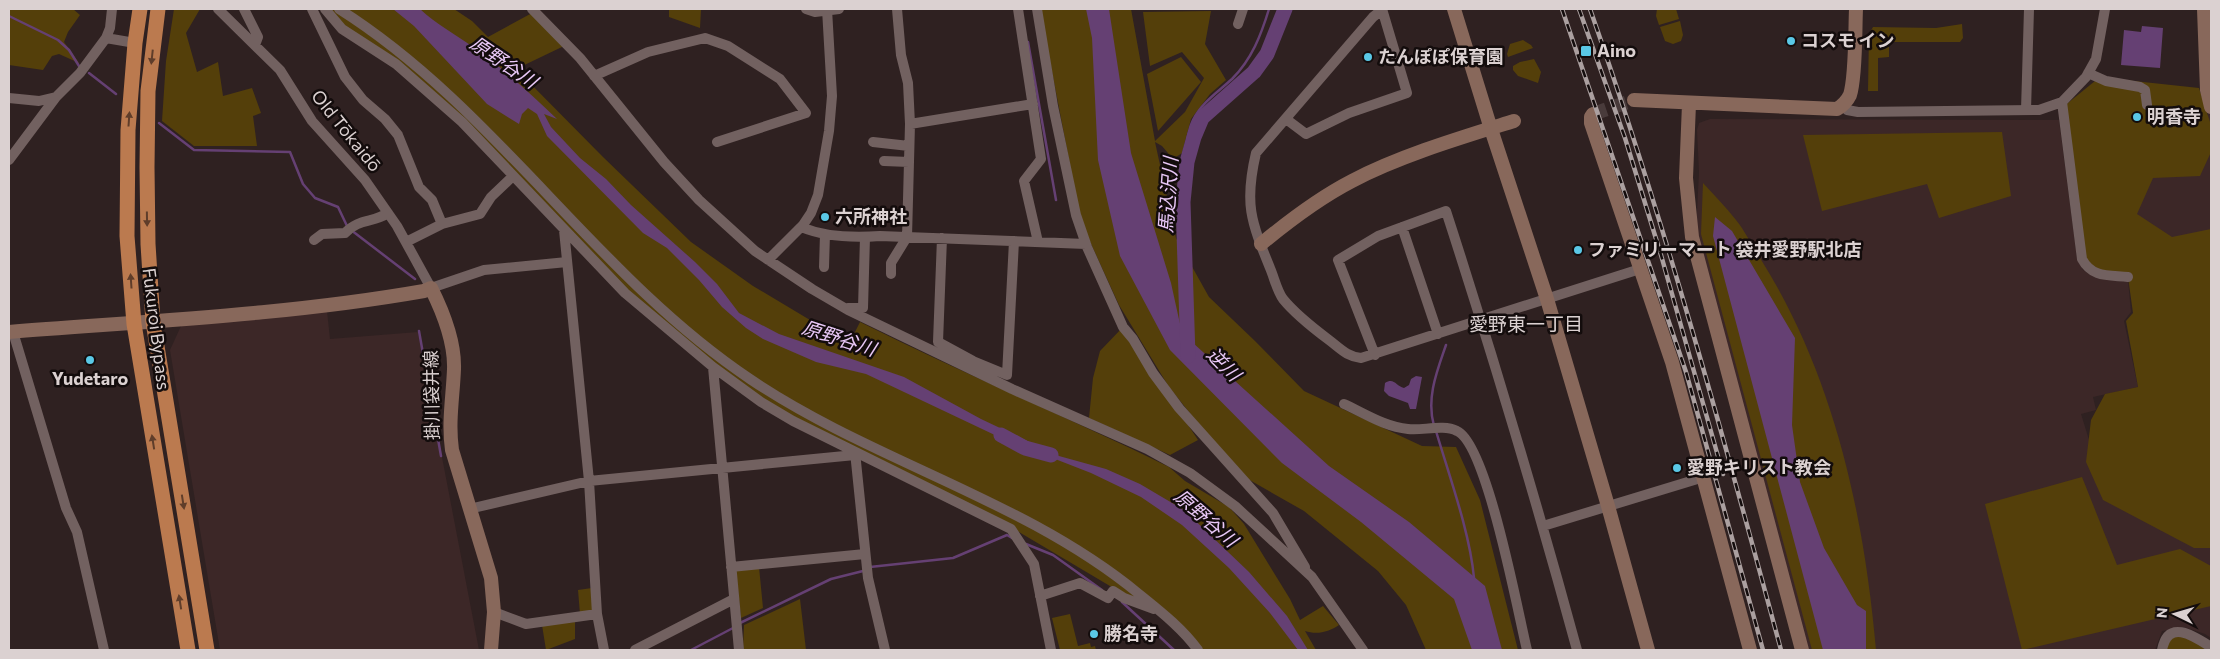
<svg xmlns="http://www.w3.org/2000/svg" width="2220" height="659" viewBox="0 0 2220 659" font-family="Commissioner,'Noto Sans JP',sans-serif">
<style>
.built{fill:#3c2727}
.green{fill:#543f0a}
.water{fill:#654073}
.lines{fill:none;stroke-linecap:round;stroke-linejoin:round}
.stream{stroke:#654073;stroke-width:2.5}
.river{stroke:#654073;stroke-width:15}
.secondary-tunnel{stroke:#493b3b;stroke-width:14;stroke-dasharray:14 7;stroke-linecap:butt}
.street{stroke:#726160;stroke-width:10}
.secondary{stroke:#88685b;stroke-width:14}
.highway{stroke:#bb7a4f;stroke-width:15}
.rail-casing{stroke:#aba0a0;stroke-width:4.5}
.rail{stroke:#130c0c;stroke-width:2.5;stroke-dasharray:8;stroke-linecap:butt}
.oneway{fill:#5f3d2a}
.poi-dot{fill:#5ac8e6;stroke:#130c0c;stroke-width:2}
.labels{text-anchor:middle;stroke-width:5;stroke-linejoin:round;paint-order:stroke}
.poi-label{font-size:18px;font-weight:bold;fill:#dbd1d1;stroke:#130c0c;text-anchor:start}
.street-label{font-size:18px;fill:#dbd1d1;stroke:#130c0c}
.water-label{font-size:19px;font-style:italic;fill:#e9c8f7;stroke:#130c0c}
.neighbourhood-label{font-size:19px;fill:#dbd1d1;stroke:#130c0c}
</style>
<rect width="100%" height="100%" fill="#2f2121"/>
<path class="built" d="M2211,104V259L2125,214L2149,158L2192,168Z
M1710,119L2059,120L2077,258L2083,270L2092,276L2128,280L2131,312L2124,321L2138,387L2093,397L2096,410L2081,414L2093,453L2211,547V638L2205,634L2184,627L2162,631L2155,650H1808L1696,232L1699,172L1697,130L1699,123Z
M327,311L330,339L418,332L479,650H220L170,350L181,326Z"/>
<path class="green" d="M9,9H73L80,15L68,32L64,42L79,63L59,54L52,56L43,70L9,65Z
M174,9H200L186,33L197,72L218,62L223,96L252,88L261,113L253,116L257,146H194L162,121L166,61Z
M325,9H454L472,21L488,37L532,13L564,46L516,69L603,157L691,242L753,286L810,320L852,338L860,322C962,373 1067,417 1169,467L1185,481L1229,507L1244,524L1290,599L1300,620L1323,606L1339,625C1329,632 1317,635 1305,631L1316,650H1197L1174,624L1004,523L774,410L667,330L452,110L342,29Z
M669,9H701L700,28L669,17Z
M1040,9H1131L1155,141L1185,112L1204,78L1182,52L1150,66L1143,12L1211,11L1205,44L1226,80L1210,94L1191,119L1182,153L1173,159L1162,146L1155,142L1176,238L1209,297L1255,341L1304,391L1422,446L1456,447L1480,500L1518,650H1426L1406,605L1378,571L1304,511L1239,474L1169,387L1119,305L1081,222Z
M1657,9H1676L1679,19L1659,25L1656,16Z
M1680,21L1683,35L1681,41L1673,44L1665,41L1660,27Z
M1962,24L1963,38L1960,42H1889V57L1878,58V91H1868L1869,34L1873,27L1936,28Z
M1523,40L1531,45L1533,48L1508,57L1507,54L1510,44Z
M1181,57L1201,82L1158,131L1147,74Z
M1534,59L1541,72L1538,83L1518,76L1513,70V66L1520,62Z
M2106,78L2199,88L2211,125V152L2200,176L2153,178L2137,214L2172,237L2211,229V548H2194L2103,500L2086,462L2091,420L2105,394L2138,387L2126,321L2133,313L2128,277L2092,269L2085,256L2063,107L2095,81Z
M2002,132L2011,196L1939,218L1927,184L1822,211L1803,135Z
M1703,183C1714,195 1726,207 1736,220C1745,231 1752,246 1760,258C1834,375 1864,514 1876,650H1812L1701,234Z
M1123,327L1198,440L1170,455L1089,418L1093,378L1100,351Z
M2082,477L2117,565L2180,549L2211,566V606L2022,650L1985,504Z
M759,567L763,608L741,618L736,571Z
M592,588L595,612L580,614L578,590Z
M800,599L806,650H743L744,625Z
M1070,614L1078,646L1090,643L1091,647L1095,646L1096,650H1060L1052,618Z
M575,622V639L546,650L542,625Z
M2182,631L2211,650H2161L2164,642Z"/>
<path class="water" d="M393,9H420C436,24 455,34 473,47C503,68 531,94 557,119L544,114L551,127L580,158L606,179L631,205L695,262L717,284L739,313L779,334L904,377L981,419L1059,456L1106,469L1140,484L1184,510L1249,572L1287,616L1308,650H1298L1270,613L1229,568L1182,525L1141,497L1091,473L999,437L866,374L816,362L763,339L746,328L722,307L699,280L667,248L643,233L547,136L537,114L528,108L522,114L519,124L487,104L414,26Z
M1086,9H1109L1131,153L1171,283L1182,333L1329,466L1409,522L1485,586L1502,650H1472L1454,599L1361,522L1282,463L1170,350L1120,256L1098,160L1092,38Z
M2142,26L2163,28L2160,68L2121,65L2124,30L2141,32Z
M1715,217L1732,231L1795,338L1792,425L1800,482L1824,548L1857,605L1866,611V650H1823L1713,236Z
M1416,376L1422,377L1416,409H1410L1408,403L1389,396L1384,391L1385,383C1394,377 1396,386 1404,388L1409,385L1411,379Z"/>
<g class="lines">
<path class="stream" d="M9,16L58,40L69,50L79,66
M1028,42L1056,200
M89,73L116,94
M159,123L194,150L290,152L303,184L315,198L338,207L347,226
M1185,184C1186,164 1184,139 1193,120C1202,102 1218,92 1232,79C1252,59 1261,35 1269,9
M351,230L415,279
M419,331L441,456
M1434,426C1426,398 1437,371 1446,345
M1436,431C1449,475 1470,533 1474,578
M1026,544L1053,555L1102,590
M870,567L953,558L1007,535L1012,538
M1122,602L1174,650
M740,623L831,579L863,571
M691,650L733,628"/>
<path class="river" d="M1188,356L1183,202L1187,162L1194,137L1202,118L1254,72L1267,54L1285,9
M1001,435L1025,448L1051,455"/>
<path class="secondary-tunnel" d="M1593,114L1634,100"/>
<path class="street" d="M218,9L280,70L312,121L365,180L397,226L431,288L484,270L567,262
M244,9L258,37L255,45
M312,9L345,77L363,100L385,119L398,135L419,187L432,200L442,224
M325,9L342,29L396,64L462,122L625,293L713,367L761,402L793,421L1011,529L1034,564L1051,650
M339,9C496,108 595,275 750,379C873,462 1024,499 1139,594C1160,611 1182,628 1198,650
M532,9L580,58L664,162L699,200L755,251L812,289L848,310L1012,389L1147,449L1190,473L1235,506L1312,577L1363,650
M806,9L815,12L839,9
M1018,9L1041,159L1024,181L1038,242
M1037,9L1053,106L1076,215L1087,247L1123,327L1133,339L1153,373L1179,408L1273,513L1305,567
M1383,9L1373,17L1256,153C1244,204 1251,221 1270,268C1274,277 1277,291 1283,299C1296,315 1313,328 1329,340C1341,349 1346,356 1361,358L1640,269
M1238,24L1243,9
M106,38L135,43
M2088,73L2106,81L2140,87L2145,90L2147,105
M594,76L648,52L705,38L728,46L780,79L806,113L717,142
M9,98L39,101L56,97
M2062,102L2082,259C2092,278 2109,275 2128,277
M1843,105L1847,110L1858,112L2039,110L2062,102L2086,77L2096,59L2105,9
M2026,110L2029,9
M1286,119L1306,134L1349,113L1407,93L1382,9
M910,124L1033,104
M873,142L909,146
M9,160L56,97L80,73L106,38L110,28L112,9
M884,161L909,162
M801,227C825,237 854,238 880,236L1086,244
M1402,227L1438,334
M564,230L589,481L597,614L604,650
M942,238L938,342L973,361L1007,375L1014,241
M314,240L322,234L345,233C359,218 373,223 388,213
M406,242L442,224L480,214L491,197L513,176
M768,260L803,225L811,213L818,195L829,131L832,96L827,9
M824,267L825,234
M891,274V263L907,237L910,124L908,83L901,55L897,9
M848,308H863L865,237
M13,332L66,508L77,532L104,650
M1375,355L1338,260L1378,236L1446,211C1493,356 1537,503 1577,650
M713,367L739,650
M1344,404C1364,413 1385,427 1408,429C1422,431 1443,424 1457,431C1487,444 1518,613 1527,650
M855,452L868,578L885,650
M469,509L589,481L855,455
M1543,526L1704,477
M731,567L865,554
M1040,596L1080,583L1108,598L1113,591L1124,598L1154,609
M494,612L526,624L597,614
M635,650L734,599
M2162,650C2168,618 2194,636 2211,647"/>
<path class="secondary" d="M1454,9L1491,129L1547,299L1608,506L1648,650
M2204,9L2207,90L2211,107
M1634,100L1837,109C1842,106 1847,101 1850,95C1856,76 1855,30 1856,9
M1689,104L1686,178L1692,237L1802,650
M1593,114L1591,117V123L1672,362L1750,650
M1261,244C1290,220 1319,198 1352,181C1399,156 1463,137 1514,121
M9,332C148,321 287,315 424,291L431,288C443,312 455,341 454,369C453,396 448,422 452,450L491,578L494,612L491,650"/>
<path class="highway" d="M140,9L135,43L128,130L127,236L134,324L188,650
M158,9L148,91L147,167L148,244L153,322L207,650"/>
<defs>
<path id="rail" d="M1562,9L1686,372L1763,650
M1579,9L1625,138L1661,255L1723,474
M1590,9C1664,220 1723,435 1781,650"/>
</defs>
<use href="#rail" class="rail-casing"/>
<use href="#rail" class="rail"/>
</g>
<defs><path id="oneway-solid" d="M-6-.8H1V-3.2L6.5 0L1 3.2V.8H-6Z" transform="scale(1.25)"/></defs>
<g class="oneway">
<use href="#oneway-solid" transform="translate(152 57) rotate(96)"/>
<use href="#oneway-solid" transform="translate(129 119) rotate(-86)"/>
<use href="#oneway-solid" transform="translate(147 219) rotate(89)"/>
<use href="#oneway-solid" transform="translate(131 281) rotate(-94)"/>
<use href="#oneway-solid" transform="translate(153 442) rotate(-99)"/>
<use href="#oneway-solid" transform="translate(183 502) rotate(81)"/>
<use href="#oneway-solid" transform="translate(180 602) rotate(-99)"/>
</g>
<g class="poi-dot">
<circle cx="1791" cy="41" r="5"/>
<rect x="1580" y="45" width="12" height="12" rx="2.5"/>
<circle cx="1368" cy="57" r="5"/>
<circle cx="2137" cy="117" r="5"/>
<circle cx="825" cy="217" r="5"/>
<circle cx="1578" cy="250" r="5"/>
<circle cx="90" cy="360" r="5"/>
<circle cx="1677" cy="468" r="5"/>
<circle cx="1094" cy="634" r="5"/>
</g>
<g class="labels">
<g class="poi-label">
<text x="1801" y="47">コスモ イン</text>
<text x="1597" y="57">Aino</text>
<text x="1378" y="63">たんぽぽ保育園</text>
<text x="2147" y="123">明香寺</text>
<text x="835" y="223">六所神社</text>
<text x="1588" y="256">ファミリーマート 袋井愛野駅北店</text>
<text x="90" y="385" text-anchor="middle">Yudetaro</text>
<text x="1687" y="474">愛野キリスト教会</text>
<text x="1104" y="640">勝名寺</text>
</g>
<g class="street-label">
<text transform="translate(346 131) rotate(51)" y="6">Old Tōkaidō</text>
<text transform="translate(156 329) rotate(83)" y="6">Fukuroi Bypass</text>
<text transform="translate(432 395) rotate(-91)" y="6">掛川袋井線</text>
</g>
<g class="water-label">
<text transform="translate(504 62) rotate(34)" y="7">原野谷川</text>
<text transform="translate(1168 195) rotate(-86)" y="7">馬込沢川</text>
<text transform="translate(839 338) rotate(18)" y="7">原野谷川</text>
<text transform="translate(1224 364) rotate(45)" y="7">逆川</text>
<text transform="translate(1206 518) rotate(41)" y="7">原野谷川</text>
</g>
<g class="neighbourhood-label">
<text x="1526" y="331">愛野東一丁目</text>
</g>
</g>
<rect width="2220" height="659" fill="none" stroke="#dbd1d1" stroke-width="20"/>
<g transform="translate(2175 614) rotate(275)" stroke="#130c0c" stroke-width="4" paint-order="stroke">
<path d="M0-4L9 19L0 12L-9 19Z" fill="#dbd1d1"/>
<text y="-8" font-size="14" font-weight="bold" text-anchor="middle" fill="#dbd1d1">N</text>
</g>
</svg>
